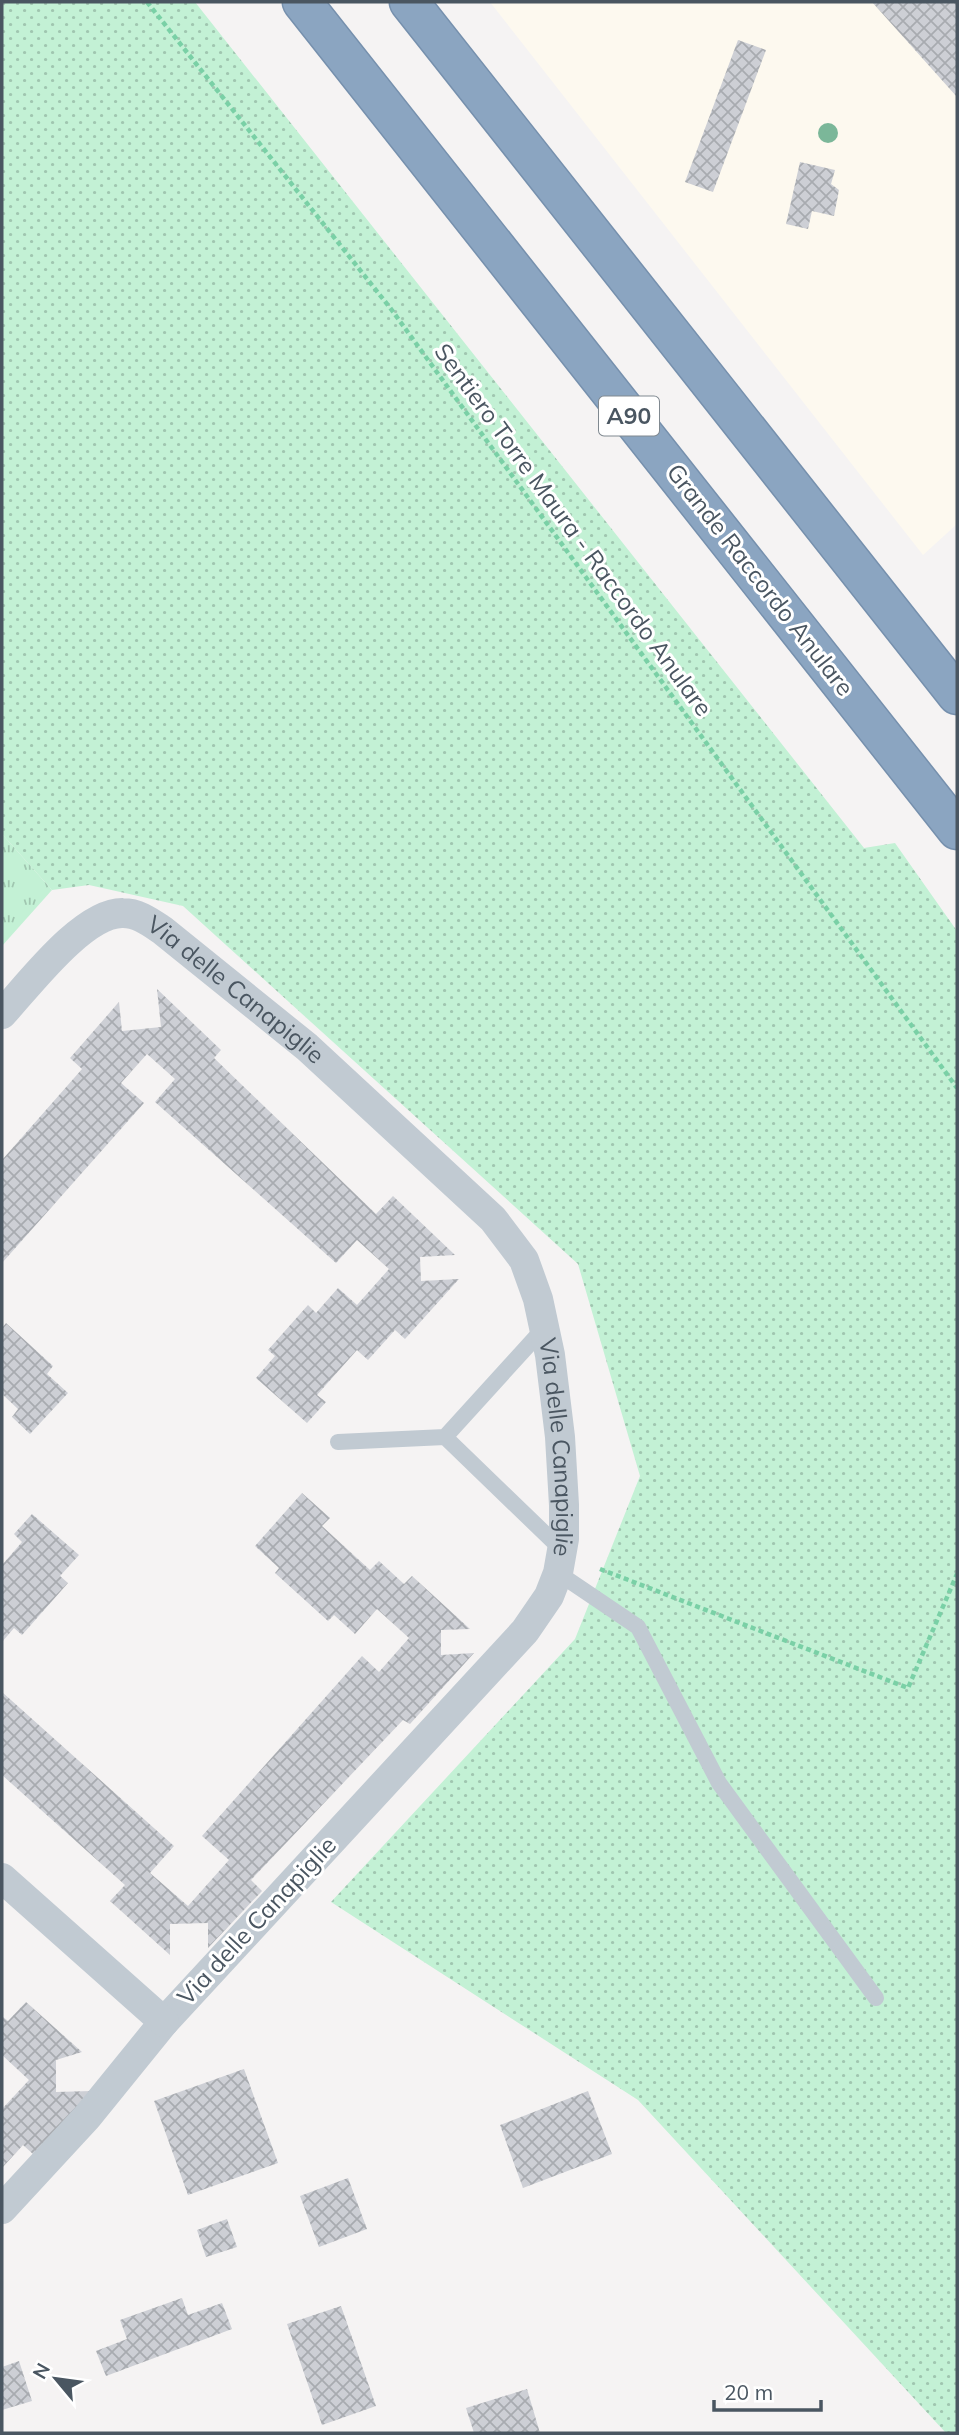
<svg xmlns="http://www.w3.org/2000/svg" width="959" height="2435" viewBox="0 0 959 2435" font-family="Mulish,sans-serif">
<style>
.commercial{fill:#fdf9ef}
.grass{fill:url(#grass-dots)}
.park{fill:url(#park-tufts)}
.building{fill:url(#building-cross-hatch)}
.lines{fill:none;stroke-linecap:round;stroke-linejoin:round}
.motorway-casing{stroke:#7690ad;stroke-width:41}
.path{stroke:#7ad0a6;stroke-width:4.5;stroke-dasharray:5 3.5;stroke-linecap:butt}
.service{stroke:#c1cad2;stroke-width:16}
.minor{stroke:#c1cad2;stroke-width:30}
.motorway{stroke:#8ba5c1;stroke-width:38}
.tree{fill:#7bb799}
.labels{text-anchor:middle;stroke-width:6;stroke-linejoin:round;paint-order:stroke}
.shield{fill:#fff;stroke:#808990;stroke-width:2}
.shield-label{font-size:23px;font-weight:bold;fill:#4a5661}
.street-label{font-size:24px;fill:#4a5661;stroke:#fff}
</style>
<defs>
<pattern id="grass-dots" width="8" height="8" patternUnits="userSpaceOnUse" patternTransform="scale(1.75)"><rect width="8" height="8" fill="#c3f1d5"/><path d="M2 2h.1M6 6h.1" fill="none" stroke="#a0c6b0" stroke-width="1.8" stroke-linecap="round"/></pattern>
<pattern id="park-tufts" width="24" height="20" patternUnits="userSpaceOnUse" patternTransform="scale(1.75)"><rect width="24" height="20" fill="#c3f1d5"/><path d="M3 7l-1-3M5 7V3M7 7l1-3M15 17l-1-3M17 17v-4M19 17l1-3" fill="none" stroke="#a0c6b0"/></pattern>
<pattern id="building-cross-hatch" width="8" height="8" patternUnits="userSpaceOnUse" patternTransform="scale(1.75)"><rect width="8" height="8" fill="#cdcfd5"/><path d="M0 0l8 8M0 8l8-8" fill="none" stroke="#a8abb0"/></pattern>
</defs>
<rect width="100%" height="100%" fill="#f5f3f3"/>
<path class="commercial" d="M490,2H957V524L923,555Z"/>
<path class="grass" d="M2,2H195L864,848L895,843L957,931V2433H946L638,2100L331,1902L575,1639L640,1476L578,1264L183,906L89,885L52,890L2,834Z"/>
<path class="park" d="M2,834L52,890L2,946Z"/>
<path class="building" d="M872,2H957V97Z
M738,40L766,50L713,192L685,182Z
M800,162L835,170L831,184L839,190L834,216L812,211L808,229L786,224Z
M157,989L221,1050L214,1058L376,1214L393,1196L455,1255L420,1257L421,1281L459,1279L405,1339L395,1330L368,1360L357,1350L317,1395L326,1402L307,1423L256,1378L275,1356L268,1350L308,1305L316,1313L338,1288L357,1305L389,1269L357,1240L336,1263L155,1102L175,1079L147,1054L121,1083L144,1103L2,1263V1160L82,1069L70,1058L119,1002L122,1031L161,1027Z
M6,1323L53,1366L47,1374L68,1393L30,1434L12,1417L18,1409L2,1394V1328Z
M302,1493L330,1518L322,1526L370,1570L379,1561L404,1584L412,1576L470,1629L441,1630V1655L474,1653L410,1724L403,1720L251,1880L262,1891L208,1948V1923L170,1924V1955L110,1901L125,1885L2,1775V1692L174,1846L150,1873L188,1906L229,1860L202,1836L362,1656L379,1672L409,1638L377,1609L355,1634L334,1615L328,1621L275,1573L279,1568L255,1546Z
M32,1514L79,1555L60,1576L68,1583L22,1635L14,1628L2,1642V1565L22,1542L14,1534Z
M26,2002L82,2052L56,2060V2092L92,2091L34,2155L23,2145L2,2168V2109L29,2080L2,2055V2016L8,2021Z
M244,2069L278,2163L188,2195L154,2101Z
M588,2091L612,2154L523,2188L500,2125Z
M348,2178L367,2229L319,2247L300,2196Z
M227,2219L237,2247L206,2257L197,2230Z
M182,2298L188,2315L222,2303L232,2329L106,2376L96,2351L127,2339L120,2320Z
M341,2306L376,2406L322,2425L287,2324Z
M19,2361L32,2401L2,2410V2367Z
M527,2389L540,2433H474L466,2408Z"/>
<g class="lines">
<defs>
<path id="motorway" d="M302,2L957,830
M409,2L957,695"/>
</defs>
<use href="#motorway" class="motorway-casing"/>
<path class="path" d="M147,2L391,309L957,1088
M600,1569L908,1688L957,1574"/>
<path class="service" d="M545,1327L445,1437L562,1550
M338,1442L445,1437
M558,1573L638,1627L719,1783L876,1998"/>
<g class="minor">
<path id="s1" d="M2,1014C28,986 83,912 123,913C138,913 150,922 162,930L307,1047L493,1219L524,1260L538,1299L550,1355L560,1437L564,1505V1539L558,1573L549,1596L525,1631L164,2022L87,2117L2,2209"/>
<path d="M2,1878L164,2022"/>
</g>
<use href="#motorway" class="motorway"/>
</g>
<circle class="tree" cx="828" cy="133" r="10"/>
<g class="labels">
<rect class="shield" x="599" y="396.5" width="60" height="39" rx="5"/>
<g class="shield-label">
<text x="629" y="424">A90</text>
</g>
<g class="street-label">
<text transform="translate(573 530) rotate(54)" y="8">Sentiero Torre Maura - Raccordo Anulare</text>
<text transform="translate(760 580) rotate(52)" y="8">Grande Raccordo Anulare</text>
<text dy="8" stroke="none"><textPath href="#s1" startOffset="299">Via delle Canapiglie</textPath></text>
<text dy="8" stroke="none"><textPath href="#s1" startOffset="887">Via delle Canapiglie</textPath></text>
<text transform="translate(257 1921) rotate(-47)" y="8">Via delle Canapiglie</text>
</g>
</g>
<rect width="959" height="2435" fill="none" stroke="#4a5661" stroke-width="7"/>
<g transform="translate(56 2379) rotate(299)" stroke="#ffffff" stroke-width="5" paint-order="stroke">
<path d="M0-5L12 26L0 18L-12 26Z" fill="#4a5661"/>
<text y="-10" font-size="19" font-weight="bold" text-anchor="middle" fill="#4a5661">N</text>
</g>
<path d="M714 2400v10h107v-10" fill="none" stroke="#4a5661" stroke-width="3.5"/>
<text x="724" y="2400" font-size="21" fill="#4a5661" stroke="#ffffff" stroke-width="5" paint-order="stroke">20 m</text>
</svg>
